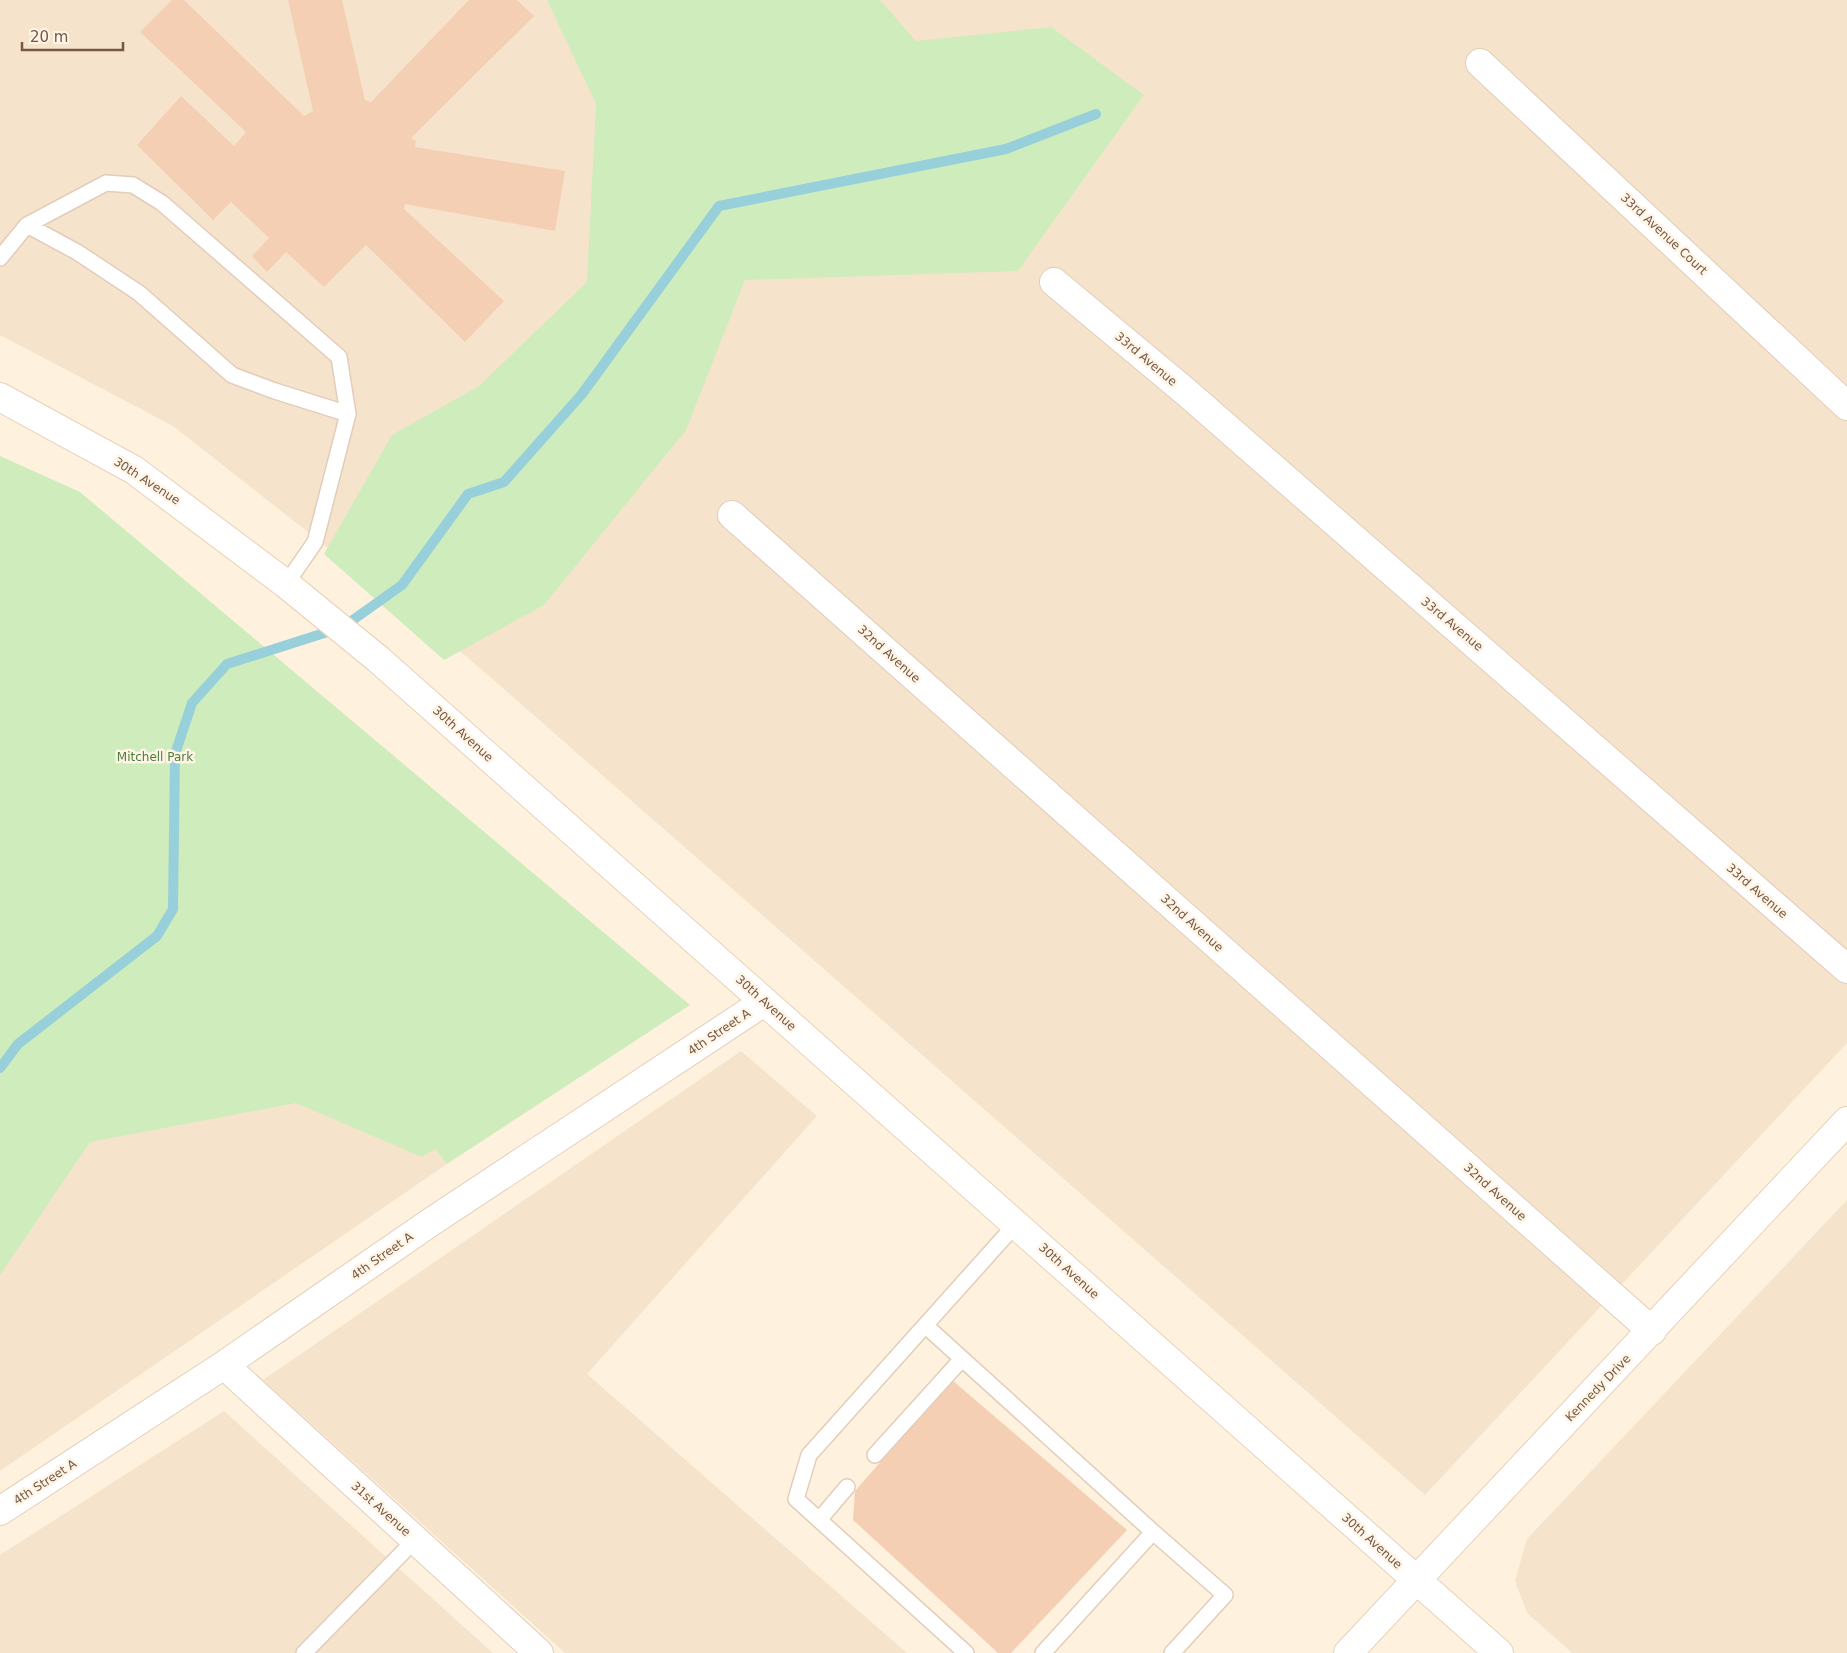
<svg xmlns="http://www.w3.org/2000/svg" width="1847" height="1653" viewBox="0 0 1847 1653" font-family="'DejaVu Sans',sans-serif">
<style>
.residential{fill:#f6e3cc}
.green{fill:#cfecbc}
.lines{fill:none;stroke-linecap:round;stroke-linejoin:round}
.stream{stroke:#97cfda;stroke-width:10}
.building{fill:#f5cfb4}
.lane-casing{stroke:#e2cdba;stroke-width:18}
.street-casing{stroke:#e2cdba;stroke-width:30}
.secondary-casing{stroke:#e9d0b9;stroke-width:30}
.lane{stroke:#fff;stroke-width:15}
.street{stroke:#fff;stroke-width:28}
.secondary{stroke:#fff;stroke-width:28}
.labels{text-anchor:middle;stroke-width:5;stroke-linejoin:round;paint-order:stroke}
.street-label{font-size:12px;fill:#755745;stroke:#fff5e6}
.park-label{font-size:12px;fill:#4e7c3c;stroke:#fff5e6}
</style>
<rect width="100%" height="100%" fill="#fef2de"/>
<path class="residential" d="M0,0H1847V1043L1425,1495L467,657L173,426L0,335Z
M224,894L447,1164L0,1471V1147Z
M741,1051L817,1116L587,1374L907,1653H565L263,1380Z
M1847,1200V1653H1572L1527,1613L1515,1581L1527,1539Z
M224,1411L493,1653H0V1555Z"/>
<path class="green" d="M547,0H880L916,41L1051,27L1144,95L1018,271L745,280L686,430L544,605L444,660L324,554L392,435L479,386L587,282L596,104Z
M0,456L80,492L690,1005L447,1164L435,1149L422,1157L296,1103L90,1142L0,1275Z"/>
<g class="lines">
<path class="stream" d="M0,1068L18,1044L157,936L173,909L175,754L192,703L227,664L343,627L402,585L468,494L504,482L582,394L719,206L1006,149L1096,114"/>
</g>
<path class="building" d="M172,0H184L304,116L313,111L288,0H342L365,100L371,102L469,0H517L534,16L411,138L416,141L415,147L565,171L555,231L405,204L404,209L504,301L465,342L366,245L324,287L286,252L267,272L252,256L269,238L231,202L213,220L137,145L181,96L234,146L246,132L140,32Z
M952,1380L1127,1530L1011,1653H998L853,1520L855,1491Z"/>
<g class="lines">
<defs>
<path id="lane" d="M27,225L77,252L139,293L232,375L275,391L348,414
M0,258L27,225L106,183L133,185L162,203L339,357L348,414L315,542L286,584
M926,1326L1153,1532
M875,1455L961,1360
M819,1520L847,1487
M304,1653L415,1540
M966,1653L796,1499L809,1455L1016,1224
M1043,1653L1153,1532L1225,1595L1172,1653"/>
<path id="street" d="M1480,63L1847,406
M1054,282L1186,392L1847,969
M732,515L1652,1331
M224,1365L539,1653
M0,1511L224,1365L428,1224L764,1002"/>
<path id="secondary" d="M0,397L134,470L286,584L378,659L1499,1653
M1348,1653L1847,1121"/>
</defs>
<use href="#lane" class="lane-casing"/>
<use href="#street" class="street-casing"/>
<use href="#secondary" class="secondary-casing"/>
<use href="#lane" class="lane"/>
<use href="#street" class="street"/>
<use href="#secondary" class="secondary"/>
</g>
<g class="labels">
<g class="street-label">
<text transform="translate(1664 234) rotate(43)" y="4">33rd Avenue Court</text>
<text transform="translate(1146 359) rotate(40)" y="4">33rd Avenue</text>
<text transform="translate(147 481) rotate(33)" y="4">30th Avenue</text>
<text transform="translate(1452 624) rotate(40)" y="4">33rd Avenue</text>
<text transform="translate(889 654) rotate(42)" y="4">32nd Avenue</text>
<text transform="translate(463 734) rotate(42)" y="4">30th Avenue</text>
<text transform="translate(1757 891) rotate(41)" y="4">33rd Avenue</text>
<text transform="translate(1192 923) rotate(42)" y="4">32nd Avenue</text>
<text transform="translate(766 1003) rotate(42)" y="4">30th Avenue</text>
<text transform="translate(719 1032) rotate(-34)" y="4">4th Street A</text>
<text transform="translate(1495 1192) rotate(42)" y="4">32nd Avenue</text>
<text transform="translate(382 1256) rotate(-35)" y="4">4th Street A</text>
<text transform="translate(1069 1271) rotate(42)" y="4">30th Avenue</text>
<text transform="translate(1598 1388) rotate(-46)" y="4">Kennedy Drive</text>
<text transform="translate(45 1482) rotate(-33)" y="4">4th Street A</text>
<text transform="translate(381 1509) rotate(42)" y="4">31st Avenue</text>
<text transform="translate(1372 1541) rotate(42)" y="4">30th Avenue</text>
</g>
<g class="park-label">
<text x="155" y="761">Mitchell Park</text>
</g>
</g>
<path d="M22 42v8h101v-8" fill="none" stroke="#755745" stroke-width="2.5"/>
<text x="30" y="42" font-size="15" fill="#755745" stroke="#fff5e6" stroke-width="4" paint-order="stroke">20 m</text>
</svg>
